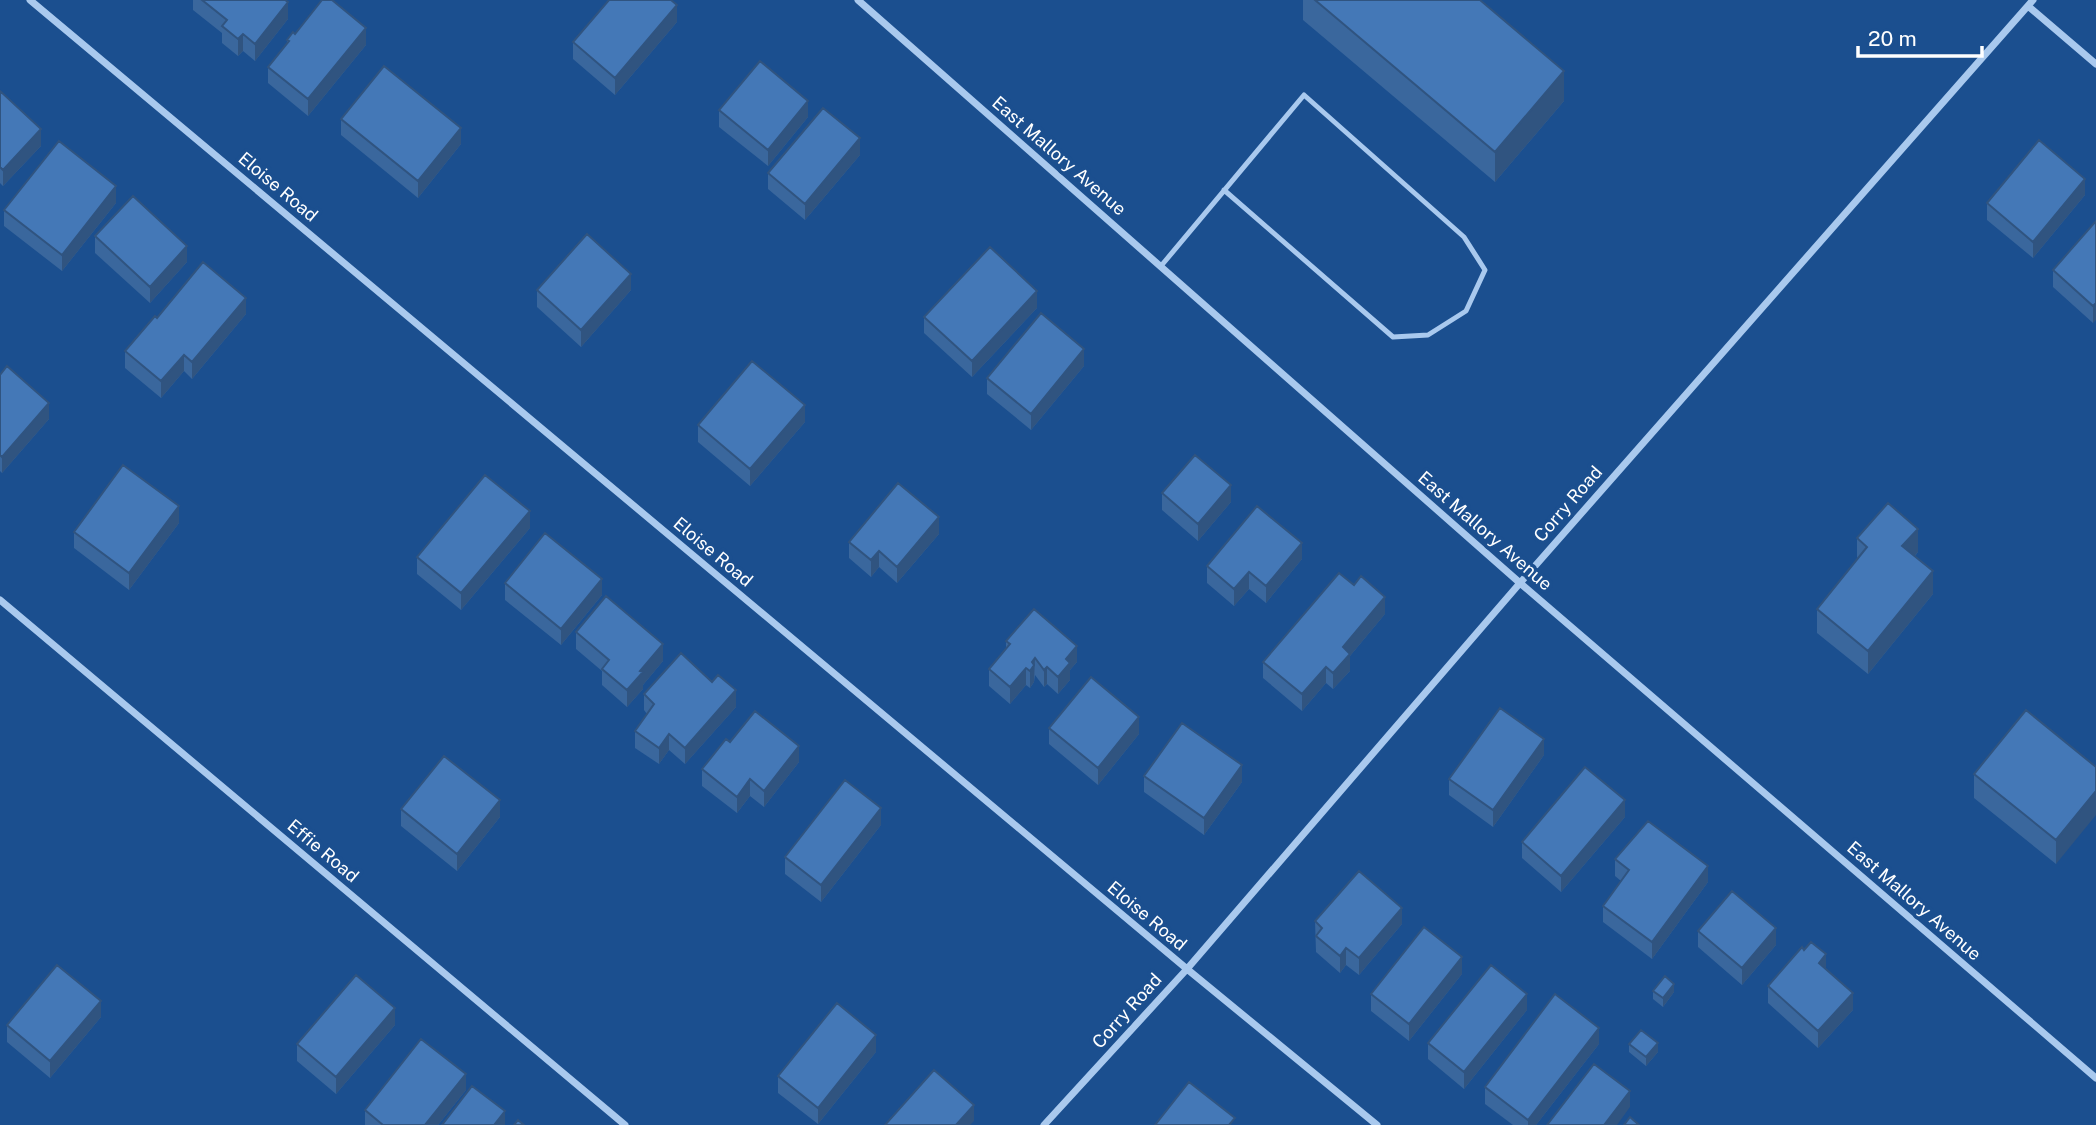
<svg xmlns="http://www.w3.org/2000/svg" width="2096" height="1125" viewBox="0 0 2096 1125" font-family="'Public Sans',sans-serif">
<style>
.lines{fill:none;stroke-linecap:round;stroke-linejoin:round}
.lane{stroke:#a9c9ee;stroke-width:5}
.street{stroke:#a9c9ee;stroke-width:7}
.wall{fill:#3a679d}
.shaded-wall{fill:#305480}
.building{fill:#4478b7;stroke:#305480;stroke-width:2}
.labels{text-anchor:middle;stroke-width:7;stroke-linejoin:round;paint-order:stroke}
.street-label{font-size:18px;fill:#fff;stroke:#1b4f8f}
</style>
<rect width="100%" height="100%" fill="#1b4f8f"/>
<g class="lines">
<path class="lane" d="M1161,266L1304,95L1464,237L1485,270L1466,311L1428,335L1393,337L1224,190"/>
<path class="street" d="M30,0L1187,969L1377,1125
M858,0L1520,583L2096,1078
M2028,6L2096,64
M0,600L625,1125
M1044,1125L1187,969L1520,583L2033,0"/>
</g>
<path class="wall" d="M193,0H285L288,19L255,61L243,51L238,56L222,43V33L193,10Z
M1303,0H1480L1564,101L1495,182L1303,20Z
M677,22L615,95L573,59V42Z
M295,34L366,45L308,116L268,83V67L287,43V40Z
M0,91L41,146L3,186L0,183Z
M719,110L808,117L768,166L719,127Z
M341,119L461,144L418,198L341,135Z
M860,155L805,220L768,189V173Z
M2085,195L2033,258L1987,220V203Z
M116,203L62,271L4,226V210Z
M2096,221L2093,323L2053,287V270Z
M95,236L187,262L150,303L95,253Z
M537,290H631L581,347L537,307Z
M1037,308L972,377L924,333V317Z
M246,314L192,379L184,371L161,398L125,368V351L157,318Z
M1084,366L1031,430L987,394V378Z
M0,375L49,419L2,473L0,471Z
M805,422L750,486L698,442V425Z
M1162,493L1231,502L1198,541L1162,510Z
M179,523L129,590L74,548V532Z
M530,528L461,610L417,574V557Z
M939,534L897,583L879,567L871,577L849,558V542Z
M1857,538L1918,552L1915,556L1933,594L1868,674L1817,633V609L1857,560Z
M1302,559L1266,603L1249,589L1234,606L1207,583V566Z
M505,583L602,595L561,645L505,600Z
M1385,614L1350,656V671L1333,689L1326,683L1302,711L1263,678V662Z
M576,632L663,661L643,685V689L627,707L602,685V671L576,649Z
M1006,641L1077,662L1070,670V680L1058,694L1047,684L1044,687L1035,675L1034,682L1030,688L1026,685L1010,704L989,686V669L1006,649Z
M644,694L736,707L685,764L669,750L659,764L635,748V731L647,714L644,710Z
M1049,728L1139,734L1098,785L1049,744Z
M730,742L799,762L764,807L750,796L737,813L702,786V769Z
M1544,755L1493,827L1449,795V779Z
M2096,767L2056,864L1974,798V774Z
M1144,776L1242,782L1204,835L1144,792Z
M401,809L500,817L457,871L401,826Z
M1625,817L1561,892L1522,858V842Z
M881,825L821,902L785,874V857Z
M1615,859L1708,882L1652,959L1603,922V906L1621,881L1615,876Z
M1315,921L1402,924L1359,975L1346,965L1340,973L1316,952Z
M1698,931L1776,945L1742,985L1698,947Z
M1826,969L1853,1010L1818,1048L1768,1003V986Z
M1462,974L1409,1041L1371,1011V994Z
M1653,991L1674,992L1663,1007L1653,999Z
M1527,1010L1464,1089L1428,1059V1043Z
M101,1017L50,1078L7,1042V1025Z
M395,1025L336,1094L297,1061V1044Z
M1599,1044L1536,1125H1513L1485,1104V1087Z
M1629,1044L1658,1052L1646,1066L1629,1052Z
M876,1052L818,1124L778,1093V1076Z
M466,1090L438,1125H365V1110Z"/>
<path class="shaded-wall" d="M288,2V19L255,61V44Z
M677,5V22L615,95V78Z
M366,28V45L308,116V99Z
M243,34V51L238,56V39Z
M1564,71V101L1495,182V152Z
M808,101V117L768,166V150Z
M461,128V144L418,198V181Z
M41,129V146L3,186V170Z
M860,138V155L805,220V204Z
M2085,179V195L2033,258V242Z
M116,186V203L62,271V255Z
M187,246V262L150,303V287Z
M631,274V290L581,347V330Z
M1037,291V308L972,377V361Z
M246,298V314L192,379V362Z
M2096,303V320L2093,323V306Z
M1084,349V366L1031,430V414Z
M184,355V371L161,398V381Z
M49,403V419L2,473V457Z
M805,405V422L750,486V469Z
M1231,485V502L1198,541V524Z
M179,506V523L129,590V573Z
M530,511V528L461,610V593Z
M939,517V534L897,583V567Z
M1918,529V552L1902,570V546Z
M1302,543V559L1266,603V586Z
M879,551V567L871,577V560Z
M1933,571V594L1868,674V651Z
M1249,572V589L1234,606V589Z
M602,579V595L561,645V629Z
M1385,597V614L1350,656V671L1333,689V673L1343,647Z
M663,644V661L643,685V689L627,707V690L640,671Z
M1077,646V662L1070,670V680L1058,694V677L1066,659Z
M1035,658L1034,682L1030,688V671L1032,662Z
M1047,667V684L1044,687V670Z
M1326,667V683L1302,711V694Z
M1026,668V685L1010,704V687Z
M736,690V707L685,764V748Z
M1139,717V734L1098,785V768Z
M669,734V750L659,764V748Z
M1544,739V755L1493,827V810Z
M799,746V762L764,807V791Z
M1242,765V782L1204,835V818Z
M750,779V796L737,813V797Z
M2096,791V815L2056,864V840Z
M500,800V817L457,871V854Z
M1625,800V817L1561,892V876Z
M881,808V825L821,902V885Z
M1708,866V882L1652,959V942Z
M1402,908V924L1359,975V958Z
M1776,928V945L1742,985V968Z
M1346,948V965L1340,973V956Z
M1826,954V971L1819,963Z
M1462,957V974L1409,1041V1024Z
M1674,984V992L1663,1007V998Z
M1853,993V1010L1818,1048V1031Z
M1527,994V1010L1464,1089V1072Z
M101,1001V1017L50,1078V1061Z
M395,1008V1025L336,1094V1077Z
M1599,1028V1044L1536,1125H1528V1120Z
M876,1035V1052L818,1124V1108Z
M1658,1043V1052L1646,1066V1057Z
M466,1074V1090L438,1125H425Z
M1630,1091V1107L1617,1125H1604Z
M974,1105V1121L970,1125H956Z
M505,1111V1125H494Z"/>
<path class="building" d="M202,0H285L288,2L255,44L243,34L238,39L222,26L227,20Z
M322,0H332L366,28L308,99L268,67L289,41L287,40L293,32L295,34Z
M609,0H671L677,5L615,78L573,42Z
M1315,0H1480L1564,71L1495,152Z
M760,61L808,101L768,150L719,110Z
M384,66L461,128L418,181L341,119Z
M0,91L41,129L3,170L0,167Z
M823,108L860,138L805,204L768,173Z
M2039,140L2085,179L2033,242L1987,203Z
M59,141L116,186L62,255L4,210Z
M133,196L187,246L150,287L95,236Z
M2096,221V303L2093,306L2053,270Z
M587,234L631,274L581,330L537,290Z
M990,247L1037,291L972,361L924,317Z
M203,262L246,298L192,362L184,355L161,381L125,351L155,316L157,318Z
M1041,313L1084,349L1031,414L987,378Z
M752,361L805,405L750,469L698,425Z
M7,366L49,403L2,457L0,455V375Z
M1195,455L1231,485L1198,524L1162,493Z
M123,465L179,506L129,573L74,532Z
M485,475L530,511L461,593L417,557Z
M898,483L939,517L897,567L879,551L871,560L849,542Z
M1888,503L1918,529L1902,546L1933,571L1868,651L1817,609L1867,547L1857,538Z
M1257,506L1302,543L1266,586L1249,572L1234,589L1207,566Z
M545,533L602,579L561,629L505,583Z
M1339,573L1354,585L1361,576L1385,597L1343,647L1350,654L1333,673L1326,667L1302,694L1263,662Z
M606,596L663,644L640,671L643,672L627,690L602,669L609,660L576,632Z
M1034,609L1077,646L1066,659L1070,663L1058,677L1047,667L1044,670L1035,658L1032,662L1034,665L1030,671L1026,668L1010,687L989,669L1010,644L1006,641Z
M681,653L712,682L718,675L736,690L685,748L669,734L659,748L635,731L654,704L644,694Z
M1091,677L1139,717L1098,768L1049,728Z
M1500,708L1544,739L1493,810L1449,779Z
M2026,710L2096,767V791L2056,840L1974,774Z
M755,711L799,746L764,791L750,779L737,797L702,769L726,739L730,742Z
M1182,723L1242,765L1204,818L1144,776Z
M444,756L500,800L457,854L401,809Z
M1585,767L1625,800L1561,876L1522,842Z
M845,780L881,808L821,885L785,857Z
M1648,821L1708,866L1652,942L1603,906L1629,870L1615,859Z
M1359,871L1402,908L1359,958L1346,948L1340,956L1316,936L1322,928L1315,921Z
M1732,891L1776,928L1742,968L1698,931Z
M1424,927L1462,957L1409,1024L1371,994Z
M1811,942L1826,954L1819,963L1853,993L1818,1031L1768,986L1802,947L1804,950Z
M57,965L101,1001L50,1061L7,1025Z
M1491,965L1527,994L1464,1072L1428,1043Z
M356,975L395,1008L336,1077L297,1044Z
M1665,976L1674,984L1663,998L1653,991Z
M1555,994L1599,1028L1528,1120L1485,1087Z
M837,1003L876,1035L818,1108L778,1076Z
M1641,1030L1658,1043L1646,1057L1629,1044Z
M421,1039L466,1074L425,1125H383L365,1110Z
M1594,1064L1630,1091L1604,1125H1547Z
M934,1070L974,1105L956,1125H885Z
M1189,1082L1235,1118L1229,1125H1155Z
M472,1086L505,1111L494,1125H442Z
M1630,1117L1639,1125H1624Z
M518,1120L524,1125H514Z"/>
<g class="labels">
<g class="street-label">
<text transform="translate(1059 156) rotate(41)" y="6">East Mallory Avenue</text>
<text transform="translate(278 187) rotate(40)" y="6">Eloise Road</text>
<text transform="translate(1568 504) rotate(-49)" y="6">Corry Road</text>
<text transform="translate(1485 531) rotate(41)" y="6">East Mallory Avenue</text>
<text transform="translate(713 552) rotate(40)" y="6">Eloise Road</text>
<text transform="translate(323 851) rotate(40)" y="6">Effie Road</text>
<text transform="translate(1914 901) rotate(41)" y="6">East Mallory Avenue</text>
<text transform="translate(1147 916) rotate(40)" y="6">Eloise Road</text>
<text transform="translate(1127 1011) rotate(-48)" y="6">Corry Road</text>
</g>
</g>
<path d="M1858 46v10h124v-10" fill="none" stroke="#ffffff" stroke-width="3.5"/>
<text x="1868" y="46" font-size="21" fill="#ffffff" stroke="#1b4f8f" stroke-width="5" paint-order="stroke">20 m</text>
</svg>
